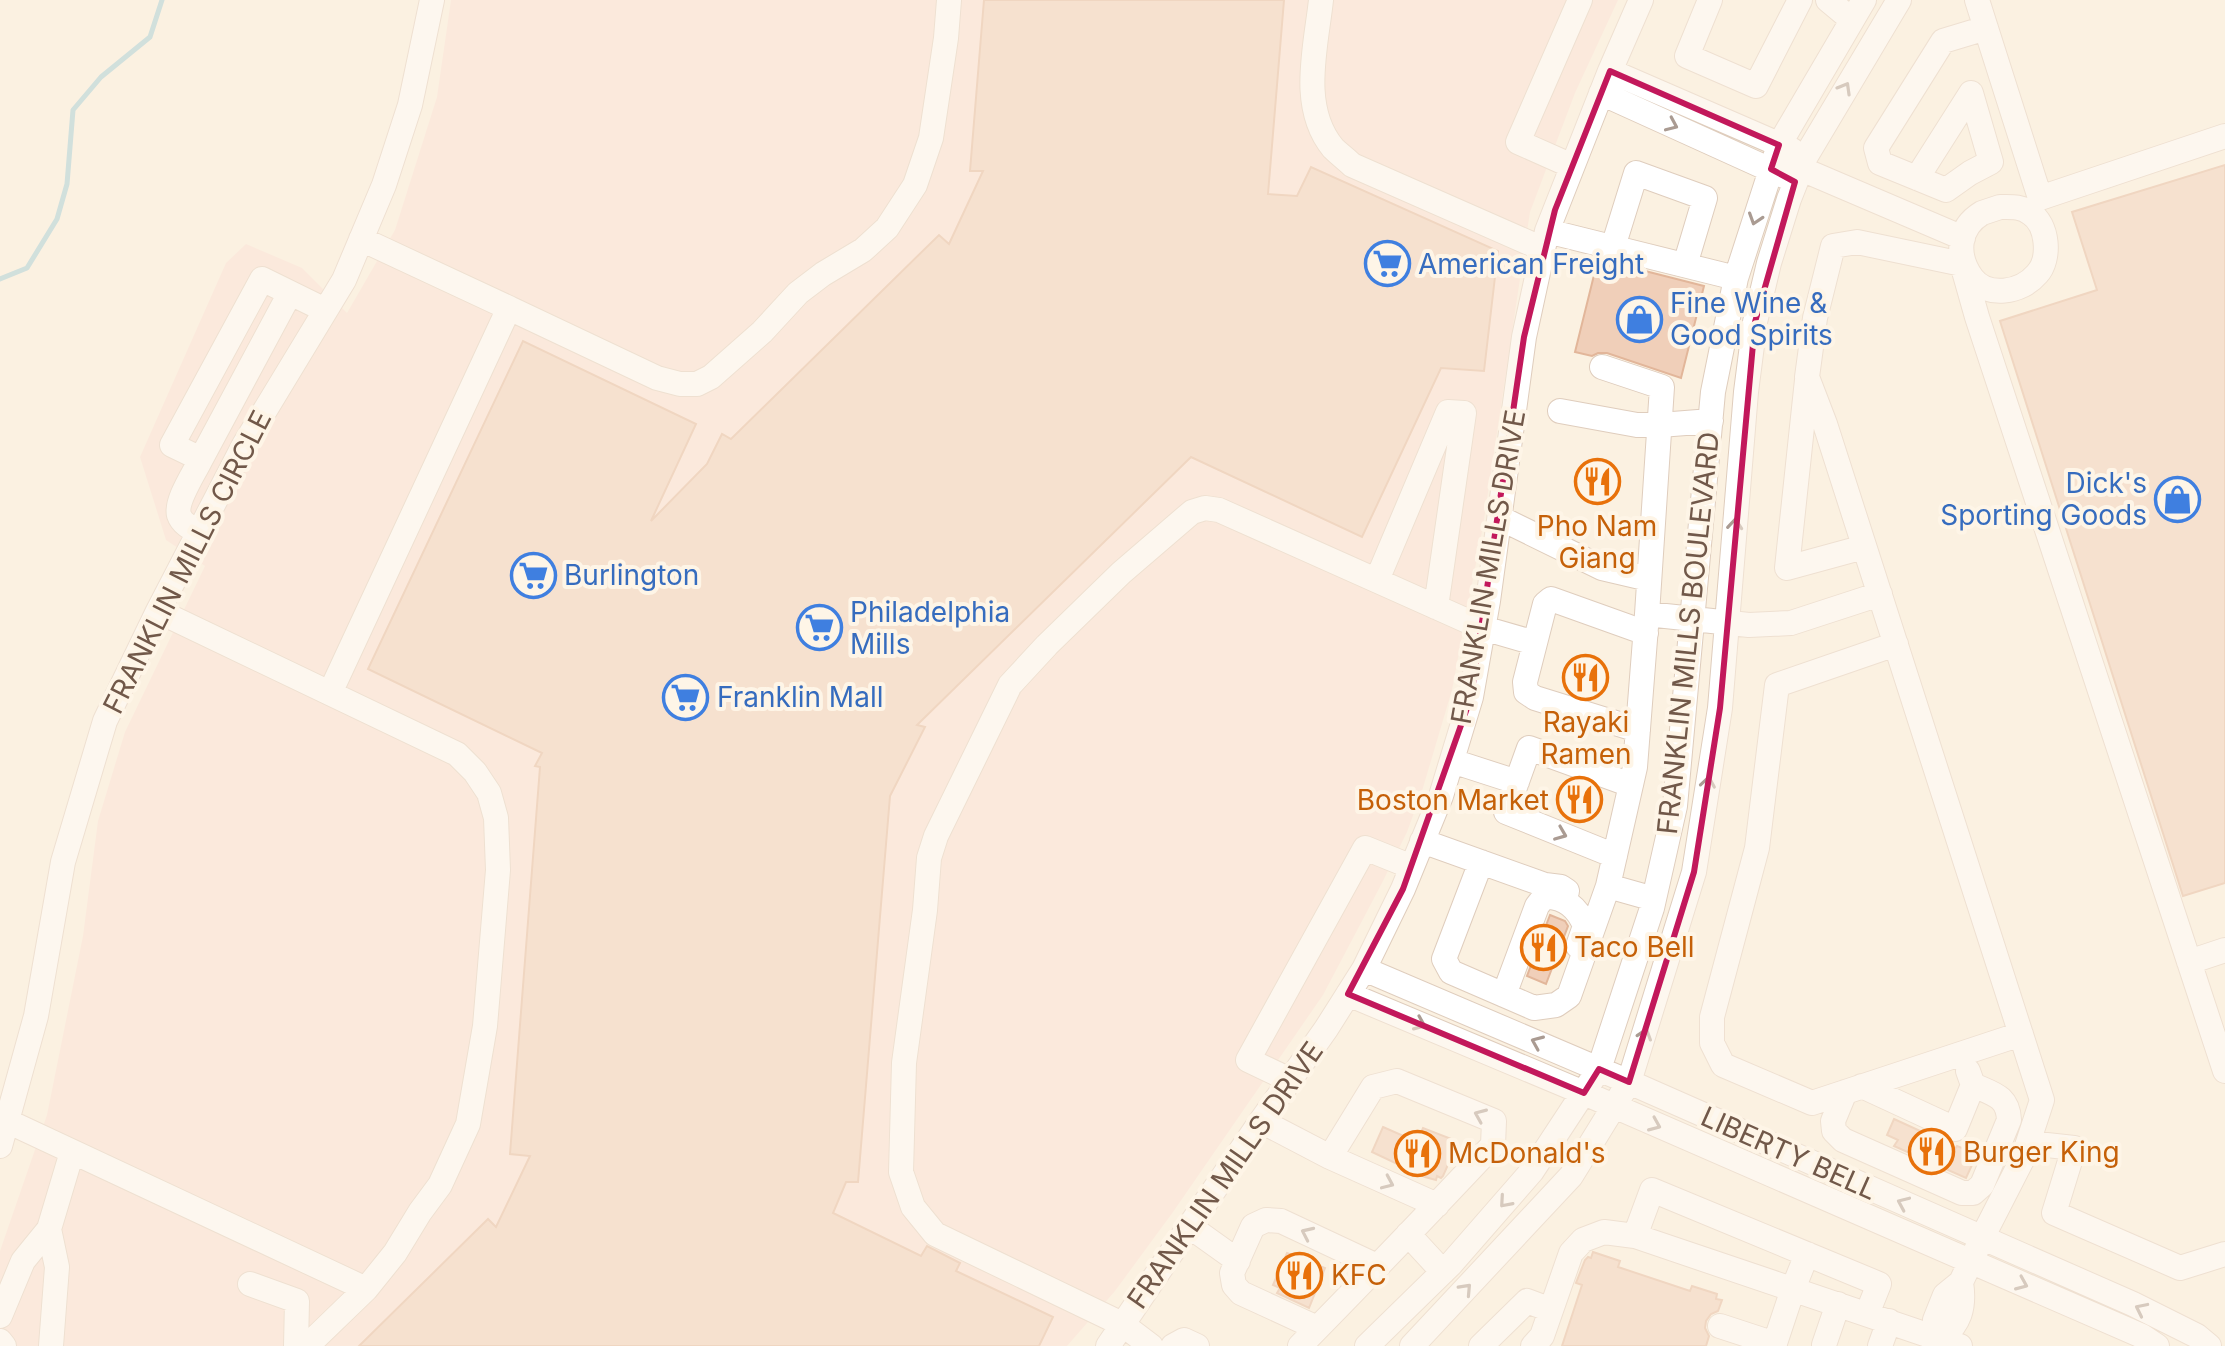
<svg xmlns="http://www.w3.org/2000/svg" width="2225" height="1346" viewBox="0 0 2225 1346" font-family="Inter,sans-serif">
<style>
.commercial{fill:#fbe1d5}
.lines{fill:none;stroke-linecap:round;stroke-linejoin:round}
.stream{stroke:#9dccd5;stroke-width:5}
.building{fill:#f0cfb9;stroke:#e2b69a;stroke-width:2}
.minor-casing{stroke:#dfcdbd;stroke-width:26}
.minor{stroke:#fff;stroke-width:24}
.oneway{stroke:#aa9b92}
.marked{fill:none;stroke:#c2185b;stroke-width:6;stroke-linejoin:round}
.labels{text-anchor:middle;stroke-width:8;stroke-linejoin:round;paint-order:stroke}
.shop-label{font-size:28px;fill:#366cbe;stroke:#fef5e7;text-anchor:start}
.food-label{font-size:28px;fill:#c56008;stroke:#fef5e7;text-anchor:start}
.street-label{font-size:28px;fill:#715849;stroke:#fef5e7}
</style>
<rect width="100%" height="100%" fill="#fbf1e1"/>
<path class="commercial" d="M451,0H1618L1575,93L1530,212L1483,526L1452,690L1422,791L1407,832L1382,883L1323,995L1173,1212L1115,1291L1067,1346H0V1251L47,1115L83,936L98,821L125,732L205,566L166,540L140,457L226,263L246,244L302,268L347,313L395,230L437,97Z"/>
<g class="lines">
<path class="stream" d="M0,279L27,268L57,219L67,184L73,110L101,77L150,37L162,0"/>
</g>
<path class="building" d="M984,0H1284L1268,194L1297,196L1311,167L1498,251L1484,371L1441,368L1362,537L1191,457L917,725L925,727L890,796L858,1182H846L833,1213L921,1256L927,1246L960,1263L956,1271L1053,1317L1039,1346H359L488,1219L496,1227L530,1156L510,1154L540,767L535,766L542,753L368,669L523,341L696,424L651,521L707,464L722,434L731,439L939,235L949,244L983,171H970Z
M2225,165V883L2183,896L2000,321L2097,290L2072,212Z
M1598,259L1704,286L1681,378L1607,353H1598L1592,356L1575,352Z
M1550,915L1565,921L1568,926L1546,984L1527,976Z
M1894,1119L1929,1135L1928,1138L1955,1149L1957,1146L1977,1154L1966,1178L1894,1146L1898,1140L1887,1135Z
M1383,1127L1417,1142L1423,1128L1454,1140L1451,1147L1455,1149L1443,1176L1441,1178L1437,1176L1436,1180L1425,1177L1372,1152Z
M1593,1252L1620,1261L1618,1267L1690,1291L1692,1286L1717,1294L1716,1299L1722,1300L1718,1311L1711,1314L1706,1321L1705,1328L1709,1336L1706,1346H1562L1582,1285L1576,1283L1585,1260L1588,1257L1591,1258Z
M1287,1253L1325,1268L1309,1308L1277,1293L1280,1288L1273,1285Z"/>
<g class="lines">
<defs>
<path id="minor" d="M1321,0C1316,47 1299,107 1333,148C1339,154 1346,159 1352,165L1543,249
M1710,0L1687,56L1756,86L1800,0
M1828,0L1852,20
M1977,0L2040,198L2225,136
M1610,71L1792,150
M1601,93L1784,176
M1785,162L1963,238
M1572,166L1518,142L1580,0
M1917,178L1971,93L1991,162L1970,173L1946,190L1880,163L1876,148L1943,41L1986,28
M2000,207C2011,207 2021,206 2030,213C2048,224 2051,259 2037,274C2021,293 1987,298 1972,278C1956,256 1957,228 1982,213C1988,211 1994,209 2000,207Z
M1547,231L1736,278
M1613,247L1636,173L1705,198L1685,265
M509,308L657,378L680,384H697L711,377L762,332L798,293L823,274L863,250L887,228L915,185L931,138L946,38L949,0
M1602,367L1662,387L1647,614
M1807,380L1787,568L1864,547
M1560,411L1637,425H1660L1711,421
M201,459L290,293
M1500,518L1602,568L1649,579
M199,532C191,528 182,524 179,515C175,501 195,472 201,459L172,445L262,279L325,310
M1377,580L1448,412L1464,413L1436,607
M158,611L457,754L475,772L489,793L496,818L498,870L485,1026L468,1124L440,1185L420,1212L395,1253L366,1289L307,1346
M1896,644L1777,685L1757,848L1712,1017V1043L1723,1065L1812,1103L2021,1034
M330,693L509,308L361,239
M1638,730L1535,698L1526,692L1525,682L1545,604L1551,599L1646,633
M1452,761L1517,782
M1422,841L1545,885L1561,887L1567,891
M1615,856L1506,812L1529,748L1631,785
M1481,862L1444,959L1451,972L1534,1008L1556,1005L1569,996L1608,886L1654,899
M1608,886L1635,767L1647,614L1749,625L1791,623L1880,594
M2189,962L2225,950
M1364,969L1629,1082L2133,1304L2197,1336L2209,1346
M1348,994L1584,1093L2142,1336L2157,1346
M1504,995L1537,906L1544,897C1564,896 1578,908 1585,926L1578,946
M1290,1080L1248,1060L1365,848L1412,867
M1862,1086L1955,1129L1973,1085L1968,1071
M1845,1092L1833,1121L1834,1131L1843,1140L1962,1193H1973L1982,1185L2009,1120C2008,1096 1993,1094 1973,1085
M7,1121L366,1289
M1261,1121L1330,1157
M2028,1143L2074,1148L2054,1213L2180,1268L2225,1254
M0,1146L36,1016L63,862L105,721L158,611L244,445L344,280L384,185L410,105L432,0
M1189,1226L1238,1261
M49,1229L57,1267L51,1346
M1408,1234L1443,1272
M1635,1236L1652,1190L1879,1284L1867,1314
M1961,1282C1965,1308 1960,1323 1940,1340L1935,1320L1945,1295L1961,1282L1982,1238L2023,1158L2042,1100L1825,424L1807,377L1815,318L1833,246L1857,242L1962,264L1977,317L2225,1071
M250,1284L297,1301L296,1346
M0,1316L23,1261L49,1229L72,1152
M1720,1326L1775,1344
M1317,1328L1241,1293L1234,1285L1232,1273L1253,1226L1266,1220L1281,1221L1377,1266
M0,1341L4,1346
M1824,1345L1838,1304
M1108,1346L1261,1121L1326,1029L1364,969L1403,889L1441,796L1471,697L1488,601L1524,337L1547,231L1610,71L1641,0
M1151,1346L1122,1324L935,1234L913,1207L901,1172L904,1063L925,910L929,858L936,836L1010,685L1047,645L1121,573L1192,512L1205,508L1219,510L1483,628L1535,643
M1173,1346L1184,1340L1197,1346
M1300,1346C1365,1280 1429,1213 1493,1145L1494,1121L1397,1081L1373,1087L1330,1157L1437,1205
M1367,1346L1450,1265L1532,1171L1599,1069L1652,908L1675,806L1713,392L1736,278L1779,145L1864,0
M1412,1346L1571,1176L1629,1082L1694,872L1720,708L1746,392L1755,322L1769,263L1789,199L1806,156L1899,0
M1481,1346L1527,1301L1551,1310
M1533,1346L1542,1336L1571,1253L1583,1240L1604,1232L1635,1236L1960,1346
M1774,1346L1793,1289L1807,1254
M1880,1346L1889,1321"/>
</defs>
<use href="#minor" class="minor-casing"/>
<use href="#minor" class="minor"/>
</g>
<defs><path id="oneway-chevron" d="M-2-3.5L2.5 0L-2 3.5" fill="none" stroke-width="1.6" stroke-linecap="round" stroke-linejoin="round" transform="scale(2)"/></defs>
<g class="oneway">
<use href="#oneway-chevron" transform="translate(1845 88) rotate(-60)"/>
<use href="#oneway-chevron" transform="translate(1672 125) rotate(24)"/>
<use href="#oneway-chevron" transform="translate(1755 219) rotate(108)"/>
<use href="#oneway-chevron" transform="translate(1735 524) rotate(-85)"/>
<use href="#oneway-chevron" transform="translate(1708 782) rotate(-81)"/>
<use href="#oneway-chevron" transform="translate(1561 834) rotate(22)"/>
<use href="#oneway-chevron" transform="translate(1420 1024) rotate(23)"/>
<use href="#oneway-chevron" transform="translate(1645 1034) rotate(-72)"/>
<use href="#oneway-chevron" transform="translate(1537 1042) rotate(-157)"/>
<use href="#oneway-chevron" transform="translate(1480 1115) rotate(-157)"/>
<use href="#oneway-chevron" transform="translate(1655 1125) rotate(23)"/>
<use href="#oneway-chevron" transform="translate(1388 1183) rotate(24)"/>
<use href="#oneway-chevron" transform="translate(1505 1202) rotate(131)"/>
<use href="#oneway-chevron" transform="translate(1903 1203) rotate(-156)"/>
<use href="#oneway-chevron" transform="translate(1307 1233) rotate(-155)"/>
<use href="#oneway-chevron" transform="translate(2022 1284) rotate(23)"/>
<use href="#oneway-chevron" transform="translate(1466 1289) rotate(-47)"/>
<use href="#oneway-chevron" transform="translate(2141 1309) rotate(-154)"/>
</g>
<path d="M0 0H2225V1346H0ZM1610,71L1779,145L1771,169L1795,182L1755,322L1720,708L1694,872L1629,1082L1599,1069L1584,1093L1348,994L1403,889L1471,697L1524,337L1555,210Z" fill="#fbf1e1" fill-opacity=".55" fill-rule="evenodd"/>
<path class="marked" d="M1610,71L1779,145L1771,169L1795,182L1755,322L1720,708L1694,872L1629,1082L1599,1069L1584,1093L1348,994L1403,889L1471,697L1524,337L1555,210Z"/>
<defs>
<symbol id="supermarket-ring" viewBox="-11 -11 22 22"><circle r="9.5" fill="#fef5e7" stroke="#3f7fe0" stroke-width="1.5"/><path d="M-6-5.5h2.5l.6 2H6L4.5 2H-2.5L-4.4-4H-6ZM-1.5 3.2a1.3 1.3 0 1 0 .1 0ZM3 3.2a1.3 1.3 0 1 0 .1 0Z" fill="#3f7fe0"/></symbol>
<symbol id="shop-ring" viewBox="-11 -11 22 22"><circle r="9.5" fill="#fef5e7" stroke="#3f7fe0" stroke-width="1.5"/><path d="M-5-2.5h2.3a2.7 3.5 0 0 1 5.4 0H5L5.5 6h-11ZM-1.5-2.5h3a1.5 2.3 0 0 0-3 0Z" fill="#3f7fe0"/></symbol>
<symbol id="restaurant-ring" viewBox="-11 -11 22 22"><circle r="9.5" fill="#fef5e7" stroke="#e8710a" stroke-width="1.5"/><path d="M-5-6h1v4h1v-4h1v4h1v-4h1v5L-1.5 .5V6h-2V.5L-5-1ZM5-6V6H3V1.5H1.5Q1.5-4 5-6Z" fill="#e8710a"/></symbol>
</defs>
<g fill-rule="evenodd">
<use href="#supermarket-ring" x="1362" y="238" width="51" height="51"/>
<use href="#shop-ring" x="1614" y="294" width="51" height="51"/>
<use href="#restaurant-ring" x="1572" y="456" width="51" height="51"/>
<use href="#shop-ring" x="2152" y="474" width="51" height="51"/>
<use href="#supermarket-ring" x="508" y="550" width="51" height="51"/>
<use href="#supermarket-ring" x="794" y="602" width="51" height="51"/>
<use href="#restaurant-ring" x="1560" y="652" width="51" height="51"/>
<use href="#supermarket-ring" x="660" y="672" width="51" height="51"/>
<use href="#restaurant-ring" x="1554" y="774" width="51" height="51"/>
<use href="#restaurant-ring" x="1518" y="922" width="51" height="51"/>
<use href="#restaurant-ring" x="1906" y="1126" width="51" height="51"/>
<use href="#restaurant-ring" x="1392" y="1128" width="51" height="51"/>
<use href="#restaurant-ring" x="1274" y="1250" width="51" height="51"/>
</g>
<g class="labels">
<g class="shop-label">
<text x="1418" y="274">American Freight</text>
<text x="1670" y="313">Fine Wine &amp;<tspan x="1670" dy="32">Good Spirits</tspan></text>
<text x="2147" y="493" text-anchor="end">Dick's<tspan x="2147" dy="32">Sporting Goods</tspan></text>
<text x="564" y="585">Burlington</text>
<text x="850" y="622">Philadelphia<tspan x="850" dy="32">Mills</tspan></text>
<text x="717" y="707">Franklin Mall</text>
</g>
<g class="food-label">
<text x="1597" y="536" text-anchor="middle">Pho Nam<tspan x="1597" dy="32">Giang</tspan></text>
<text x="1586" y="732" text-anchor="middle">Rayaki<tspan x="1586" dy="32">Ramen</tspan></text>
<text x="1549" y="810" text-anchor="end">Boston Market</text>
<text x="1574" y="957">Taco Bell</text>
<text x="1963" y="1162">Burger King</text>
<text x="1448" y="1163">McDonald's</text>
<text x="1331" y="1285">KFC</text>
</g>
<g class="street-label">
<text transform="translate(187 562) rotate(-63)" y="10">FRANKLIN MILLS CIRCLE</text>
<text transform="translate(1488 567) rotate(-80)" y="10">FRANKLIN MILLS DRIVE</text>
<text transform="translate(1688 633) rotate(-84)" y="10">FRANKLIN MILLS BOULEVARD</text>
<text transform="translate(1789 1153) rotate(24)" y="10">LIBERTY BELL</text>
<text transform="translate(1225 1175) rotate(-55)" y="10">FRANKLIN MILLS DRIVE</text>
</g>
</g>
</svg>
